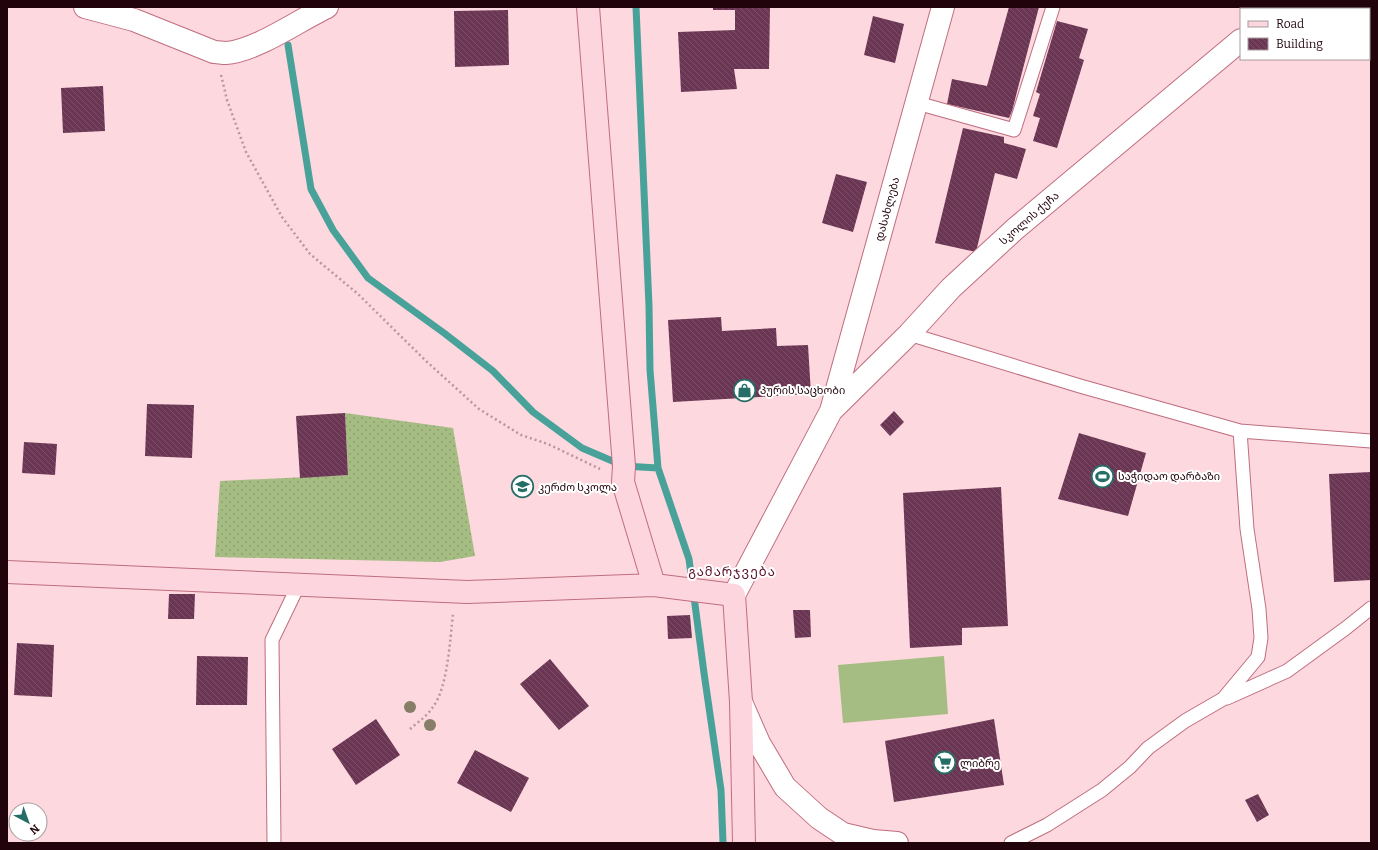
<svg xmlns="http://www.w3.org/2000/svg" width="1378" height="850" viewBox="0 0 1378 850" font-family="Bitter,'Noto Sans Georgian',serif">
<style>
.grass{fill:url(#grass-dots)}
.garden{fill:#a5bd82}
.lines{fill:none;stroke-linecap:round;stroke-linejoin:round}
.stream{stroke:#48a299;stroke-width:7}
.building{fill:url(#building-back-hatch)}
.lane-casing{stroke:#bf6d7f;stroke-width:15}
.street-casing{stroke:#bf6d7f;stroke-width:24}
.secondary-casing{stroke:#bf6d7f;stroke-width:24}
.path{stroke:#b8969c;stroke-width:2.5;stroke-dasharray:2 3;stroke-linecap:butt}
.lane{stroke:#fff;stroke-width:13}
.street{stroke:#fff;stroke-width:22}
.secondary{stroke:#fdd5df;stroke-width:22}
.tree{fill:#867e67}
.labels{text-anchor:middle;stroke-width:4;stroke-linejoin:round;paint-order:stroke}
.street-label{font-size:11px;fill:#21040b;stroke:#fff}
.poi-label{font-size:11px;fill:#21040b;stroke:#fff;text-anchor:start}
.quarter-label{font-size:13px;letter-spacing:1px;fill:#5a1028;stroke:#fff}
</style>
<defs>
<pattern id="grass-dots" width="8" height="8" patternUnits="userSpaceOnUse"><rect width="8" height="8" fill="#a5bd82"/><path d="M2 2h.1M6 6h.1" fill="none" stroke="#8ea16f" stroke-width="1.8" stroke-linecap="round"/></pattern>
<pattern id="building-back-hatch" width="6" height="6" patternUnits="userSpaceOnUse"><rect width="6" height="6" fill="#6b3554"/><path d="M-1 5l2 2M0 0l6 6M5-1l2 2" fill="none" stroke="#7b4e68"/></pattern>
</defs>
<rect width="100%" height="100%" fill="#fdd8de"/>
<path class="grass" d="M345,413L453,428L475,556L440,562L215,557L220,481L348,475Z"/>
<path class="garden" d="M944,656L948,714L843,723L838,665Z"/>
<g class="lines">
<path class="stream" d="M636,7L649,306L650,370L658,468L689,559L704,673L721,790L723,843
M288,45L311,189L333,230L368,278L444,333L493,371L533,412L582,448L624,466L658,468"/>
</g>
<path class="building" d="M713,7H770L769,69H734L737,89L681,92L678,32L735,30V10H713Z
M1009,7H1039L1012,111L1009,118L947,104L952,79L987,86Z
M508,10L509,65L455,67L454,11Z
M873,16L904,24L895,63L864,55Z
M1057,21L1088,29L1079,58L1084,60L1057,148L1033,141L1040,118L1033,116L1040,94L1036,92Z
M103,86L105,131L63,133L61,88Z
M963,128L1004,137V143L1026,149L1017,179L995,173L976,252L935,243Z
M836,174L867,182L853,232L822,223Z
M721,317L722,331L776,328L777,346L808,345L811,394L673,402L668,320Z
M147,404L194,405L192,458L145,456Z
M894,411L904,422L890,436L880,425Z
M345,413L348,475L300,478L296,416Z
M1079,433L1146,453L1128,516L1058,499Z
M24,442L57,444L55,475L22,473Z
M1371,472V580L1334,582L1329,474Z
M1001,487L1008,626L962,628V645L910,648L903,493Z
M169,594H195L194,619H168Z
M793,610H810L811,637L795,638Z
M690,615L692,638L668,639L667,616Z
M17,643L54,645L52,697L14,695Z
M197,656L248,657L247,705H196Z
M550,659L589,706L559,730L520,684Z
M376,719L400,755L356,785L332,749Z
M994,719L1004,785L894,802L885,741Z
M475,750L529,778L511,812L457,783Z
M1258,794L1269,815L1257,822L1245,800Z"/>
<g class="lines">
<defs>
<path id="lane" d="M917,103L1014,130L1053,7
M909,334L1080,386L1240,431L1371,441
M1227,698L1287,671L1346,628L1371,608
M274,843L272,640L299,584
M1011,843L1047,825L1102,790L1130,767L1148,748L1185,721L1223,699L1258,657L1261,638L1259,609L1247,529L1240,431"/>
<path id="street" d="M85,7L134,20L214,52C218,52 222,53 226,53C256,51 299,20 327,7
M1276,9L1278,7
M832,410L909,334L951,288L1015,229L1241,40
M734,595L831,411L943,7
M741,702L759,743L785,787L819,818L843,834L873,841L897,843"/>
<path id="secondary" d="M588,7L624,466L623,482L654,585
M7,572L467,592L654,585L734,595L741,702L744,843"/>
</defs>
<use href="#lane" class="lane-casing"/>
<use href="#street" class="street-casing"/>
<use href="#secondary" class="secondary-casing"/>
<path class="path" d="M221,75L227,100L246,152L282,217L310,254L358,294L426,361L479,409L521,435L548,444L600,469
M410,729C418,722 427,716 433,707C448,687 450,639 453,614"/>
<use href="#lane" class="lane"/>
<use href="#street" class="street"/>
<use href="#secondary" class="secondary"/>
</g>
<g class="tree">
<circle cx="410" cy="707" r="6"/>
<circle cx="430" cy="725" r="6"/>
</g>
<defs>
<symbol id="shop-ring" viewBox="-11 -11 22 22"><circle r="9.5" fill="#fff" stroke="#256e67" stroke-width="1.5"/><path d="M-5-2.5h2.3a2.7 3.5 0 0 1 5.4 0H5L5.5 6h-11ZM-1.5-2.5h3a1.5 2.3 0 0 0-3 0Z" fill="#256e67"/></symbol>
<symbol id="stadium-ring" viewBox="-11 -11 22 22"><circle r="9.5" fill="#fff" stroke="#256e67" stroke-width="1.5"/><path d="M0-5a6.5 5 0 1 0 0 10a6.5 5 0 1 0 0-10ZM-3.5-1.8h7v3.6h-7Z" fill="#256e67"/></symbol>
<symbol id="school-ring" viewBox="-11 -11 22 22"><circle r="9.5" fill="#fff" stroke="#256e67" stroke-width="1.5"/><path d="M0-5L7-2L0 1L-7-2ZM-4 1L0 2.5L4 1V4Q0 6-4 4Z" fill="#256e67"/></symbol>
<symbol id="supermarket-ring" viewBox="-11 -11 22 22"><circle r="9.5" fill="#fff" stroke="#256e67" stroke-width="1.5"/><path d="M-6-5.5h2.5l.6 2H6L4.5 2H-2.5L-4.4-4H-6ZM-1.5 3.2a1.3 1.3 0 1 0 .1 0ZM3 3.2a1.3 1.3 0 1 0 .1 0Z" fill="#256e67"/></symbol>
</defs>
<g fill-rule="evenodd">
<use href="#shop-ring" x="732" y="378" width="25" height="25"/>
<use href="#stadium-ring" x="1090" y="464" width="25" height="25"/>
<use href="#school-ring" x="510" y="474" width="25" height="25"/>
<use href="#supermarket-ring" x="932" y="750" width="25" height="25"/>
</g>
<g class="labels">
<g class="street-label">
<text transform="translate(887 209) rotate(-75)" y="4">დასახლება</text>
<text transform="translate(1029 218) rotate(-41)" y="4">სკოლის ქუჩა</text>
</g>
<g class="poi-label">
<text x="760" y="394">პურის საცხობი</text>
<text x="1118" y="480">საჭიდაო დარბაზი</text>
<text x="538" y="491">კერძო სკოლა</text>
<text x="960" y="767">ლიბრე</text>
</g>
<g class="quarter-label">
<text x="732" y="576">გამარჯვება</text>
</g>
</g>
<rect width="1378" height="850" fill="none" stroke="#21040b" stroke-width="16"/>
<rect x="1240" y="8" width="130" height="52" fill="#ffffff" stroke="#a69b9d"/>
<rect x="1248" y="21" width="20" height="6" fill="#fdd5df" stroke="#a69b9d"/>
<text x="1276" y="28" font-size="12" fill="#21040b">Road</text>
<rect x="1248" y="38" width="20" height="12" fill="url(#building-back-hatch)" stroke="#a69b9d"/>
<text x="1276" y="48" font-size="12" fill="#21040b">Building</text>
<g transform="translate(28 822) rotate(139)"><circle r="19" fill="#ffffff" stroke="#a69b9d"/>
<path d="M0-3L7 15L0 10L-7 15Z" fill="#256e67"/>
<text y="-6" font-size="11" font-weight="bold" text-anchor="middle" fill="#21040b">N</text>
</g>
</svg>
